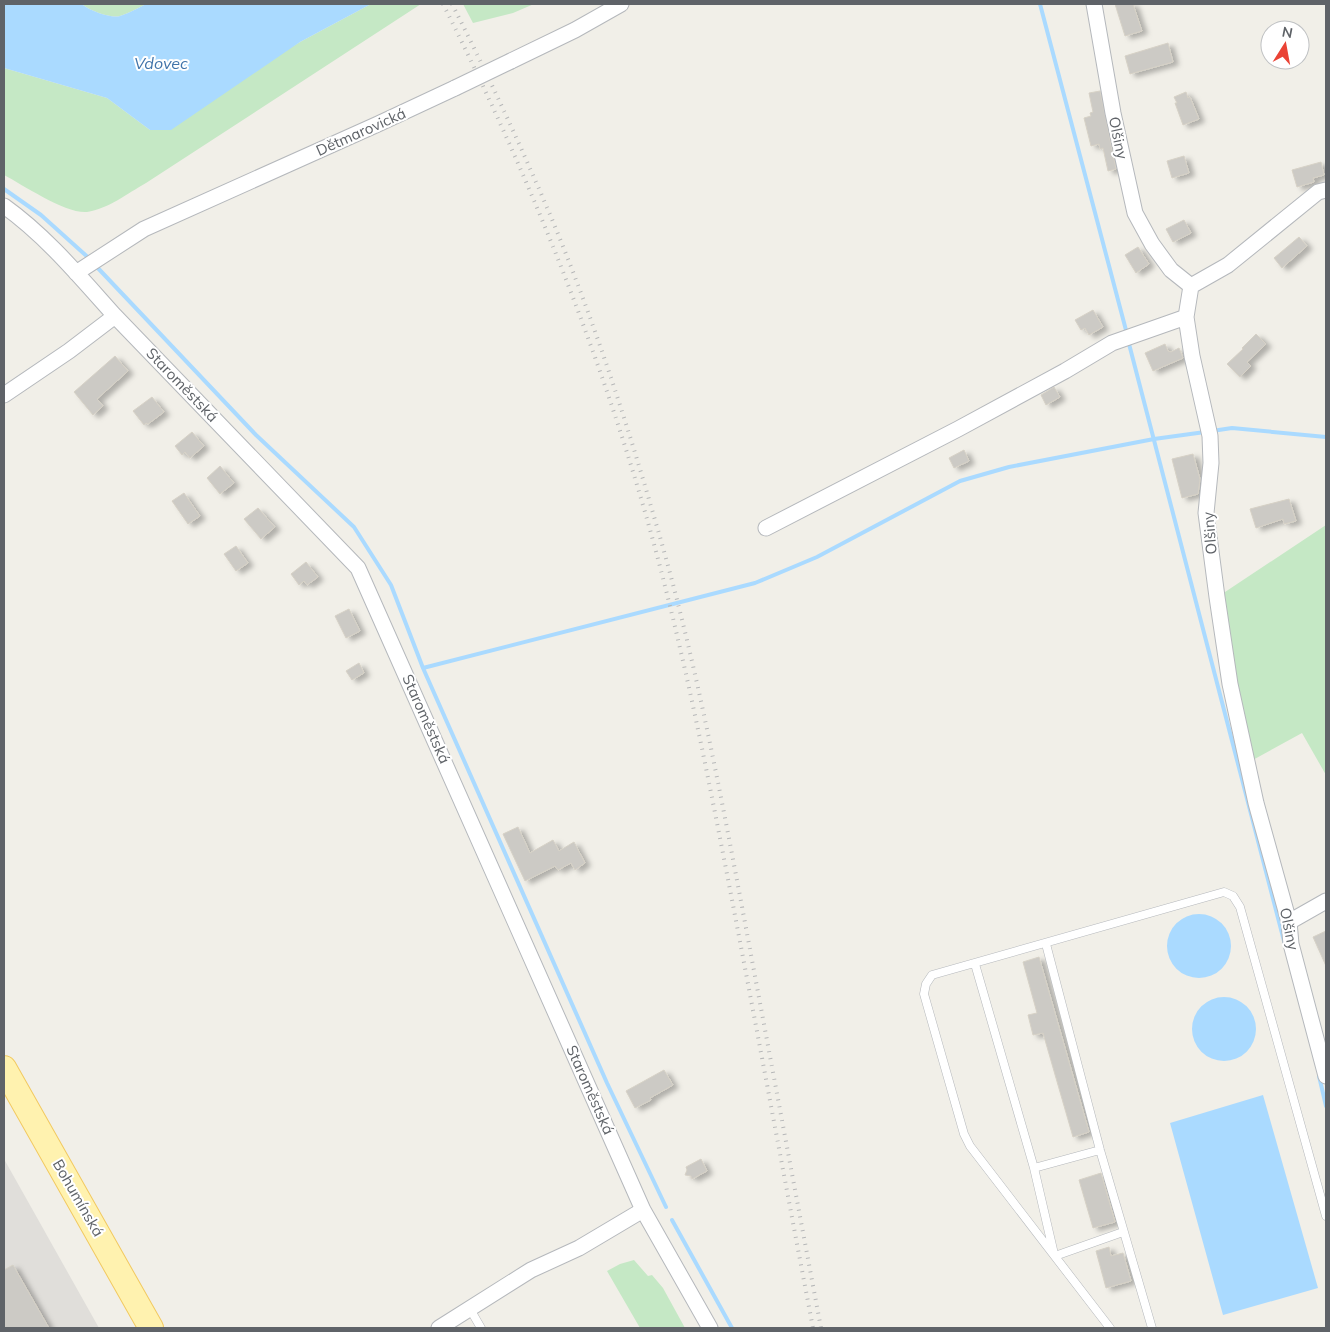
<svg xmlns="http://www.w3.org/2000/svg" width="1330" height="1332" viewBox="0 0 1330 1332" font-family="Mulish,sans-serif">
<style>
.industrial{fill:#e0deda}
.green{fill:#c5e8c5}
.water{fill:#aadaff}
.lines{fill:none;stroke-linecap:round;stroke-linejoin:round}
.stream{stroke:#aadaff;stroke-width:4}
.building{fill:#cccac5;stroke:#d6d1c6;filter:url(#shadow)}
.lane-casing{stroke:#b5b8bc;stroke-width:9}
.street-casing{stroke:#b5b8bc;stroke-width:17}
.primary-casing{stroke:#f2c960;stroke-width:26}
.lane{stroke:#fff;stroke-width:8}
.street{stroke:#fff;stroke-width:15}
.primary{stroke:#fff2af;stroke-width:24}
.rail{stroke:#b6b7b8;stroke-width:4;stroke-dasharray:1 6;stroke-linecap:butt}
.street-bridge-casing{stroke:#b5b8bc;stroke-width:17;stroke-linecap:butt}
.street-bridge{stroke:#fff;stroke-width:15}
.labels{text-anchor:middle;stroke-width:4;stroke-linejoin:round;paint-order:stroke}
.street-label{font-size:15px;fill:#5f6368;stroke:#fff}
.water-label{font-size:16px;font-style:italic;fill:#4174aa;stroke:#fff}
</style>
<defs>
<filter id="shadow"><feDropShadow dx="5.5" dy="3" stdDeviation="2.5" flood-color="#0004"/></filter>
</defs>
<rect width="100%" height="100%" fill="#f1efe8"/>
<path class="industrial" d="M4,1159L99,1328H4Z"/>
<path class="green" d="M82,4H146C138,8 129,13 120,16C112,19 88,10 82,4Z
M371,4H421L146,183C128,193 108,209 87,212C66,214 23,185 4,175V68L107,98L150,130L300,42Z
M463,4H534L513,13L473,23Z
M1326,525V775L1302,733L1251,761L1219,596Z
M634,1260L648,1276L652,1275L663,1288L685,1328H640L607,1271L620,1264Z"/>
<path class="water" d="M4,4H82C88,10 112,19 120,16C129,13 138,8 146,4H371L300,42L171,130H150L107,98L4,68Z
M1167 946a32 32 0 1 1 64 0a32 32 0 1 1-64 0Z
M1192 1029a32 32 0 1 1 64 0a32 32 0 1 1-64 0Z
M1263,1095L1318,1288L1223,1315L1170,1123Z"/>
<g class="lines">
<path class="stream" d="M1040,4L1127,334
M4,189L41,215L91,260
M95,265L256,435L354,527L391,585L423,668L607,1083L666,1207
M1128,340L1284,941
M1212,431L1232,428L1326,437
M423,668L755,583L817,557L960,481L1009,467L1154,439L1205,432
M1319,1076L1326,1106
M672,1220L732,1328"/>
</g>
<path class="building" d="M1115,4H1133L1142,31L1125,36Z
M1168,43L1173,62L1130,74L1125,56Z
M1100,91L1116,169L1108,171L1103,148L1100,149L1099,144L1091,146L1084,118L1091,116L1090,113L1093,112L1089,93Z
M1186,92L1188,98L1190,97L1199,119L1183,125L1175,103H1177L1174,97Z
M1184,156L1189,173L1172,178L1167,161Z
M1321,162L1324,175L1313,178L1314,182L1297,187L1292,170Z
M1184,220L1191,233L1173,242L1166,229Z
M1299,237L1307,246L1282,268L1274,258Z
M1138,247L1149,264L1136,273L1125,255Z
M1093,310L1103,327L1089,335L1085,328L1081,330L1075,320Z
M1256,334L1266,344L1247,362L1251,366L1240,377L1227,364L1243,349L1242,348Z
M1165,344L1168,351L1171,352L1179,348L1183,358L1153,371L1145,353Z
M115,356L128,371L97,399L103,406L93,415L74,392Z
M1054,387L1060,397L1046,405L1041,395Z
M152,397L164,412L148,424L146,423L144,425L133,411Z
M192,432L204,446L190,458L185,452L182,455L175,446Z
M964,450L969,461L954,468L949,458Z
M1193,454L1200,479L1198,494L1182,498L1172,459Z
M220,466L234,483L220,494L207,478Z
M184,493L200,516L188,524L172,501Z
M1289,499L1296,521L1284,524L1283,519L1256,528L1250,509Z
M258,508L275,527L261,539L244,519Z
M236,546L248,563L236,571L224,554Z
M306,562L318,577L307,585L304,581L299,585L291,574Z
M349,609L360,631L346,638L335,616Z
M359,663L364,673L352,680L346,671Z
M518,827L530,853L553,840L559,851L574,842L585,863L575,870L571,863L558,870L555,866L525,881L503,834Z
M1326,931V966L1313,937Z
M1039,957L1089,1132L1073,1137L1043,1033L1033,1035L1028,1015L1037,1013L1023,962Z
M664,1070L673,1085L650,1098L651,1100L635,1108L626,1091Z
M701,1159L707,1171L692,1179L691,1176L685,1175L687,1170L686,1167Z
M1101,1173L1115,1222L1093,1228L1079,1180Z
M1109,1247L1111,1256L1123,1253L1131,1281L1106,1288L1096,1251Z
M13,1265L49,1328H4V1270Z"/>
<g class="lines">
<defs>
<path id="lane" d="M1046,944L1100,1150L1152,1328
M975,964L1034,1168L1054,1254
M1034,1168L1100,1150
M1055,1256L1123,1232
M470,1309L481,1328
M1110,1328L970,1146L964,1134L924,994L926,984L932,975L1224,892L1233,896L1240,907L1326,1216"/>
<path id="street" d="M1094,4L1113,113L1135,213L1152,244L1171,270L1191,286
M511,61L575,30L621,4
M4,206C46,236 80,277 115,316L358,568L643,1210L710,1328
M76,273L144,229L378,124L455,88
M1191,286L1186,317L1192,356L1210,436L1211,463L1206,513L1217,597L1230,684L1256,803L1289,922L1291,944L1326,1076
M1191,286L1228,265L1318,192L1326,190
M4,395L69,351L115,316
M766,528L958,429L1065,371L1112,343L1186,317
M1289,922L1326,901
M439,1328L531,1270L579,1248L643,1210"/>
<path id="primary" d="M4,1068L151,1328"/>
</defs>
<use href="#lane" class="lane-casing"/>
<use href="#street" class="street-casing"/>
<use href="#primary" class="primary-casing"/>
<use href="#lane" class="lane"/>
<use href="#street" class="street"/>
<use href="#primary" class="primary"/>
<path class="rail" d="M443,4C526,169 596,341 647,519C683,646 708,776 733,905C760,1046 786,1187 813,1328
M452,4C480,59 507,116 532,173C582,285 621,402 655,520C693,648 718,780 743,912C769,1051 795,1190 821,1328"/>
<defs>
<path id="street-bridge" d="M455,88L511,61"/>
</defs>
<use href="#street-bridge" class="street-bridge-casing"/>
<use href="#street-bridge" class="street-bridge"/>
</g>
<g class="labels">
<g class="street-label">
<text transform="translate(361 132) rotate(-24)" y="5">Dětmarovická</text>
<text transform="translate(1118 138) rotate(78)" y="5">Olšiny</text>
<text transform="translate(182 385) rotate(46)" y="5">Staroměstská</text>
<text transform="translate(1210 533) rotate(-95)" y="5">Olšiny</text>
<text transform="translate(426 719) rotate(66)" y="5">Staroměstská</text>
<text transform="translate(1289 929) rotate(78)" y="5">Olšiny</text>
<text transform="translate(590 1090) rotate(66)" y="5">Staroměstská</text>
<text transform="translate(78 1198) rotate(60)" y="5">Bohumínská</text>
</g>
<g class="water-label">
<text x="161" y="69">Vdovec</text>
</g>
</g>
<rect width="1330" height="1332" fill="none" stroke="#5f6368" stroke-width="10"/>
<g transform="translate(1285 45) rotate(11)"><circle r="24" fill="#ffffff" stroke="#bfc1c3"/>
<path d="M0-4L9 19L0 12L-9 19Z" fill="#ea4335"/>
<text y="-8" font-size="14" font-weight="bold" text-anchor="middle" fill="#5f6368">N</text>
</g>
</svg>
